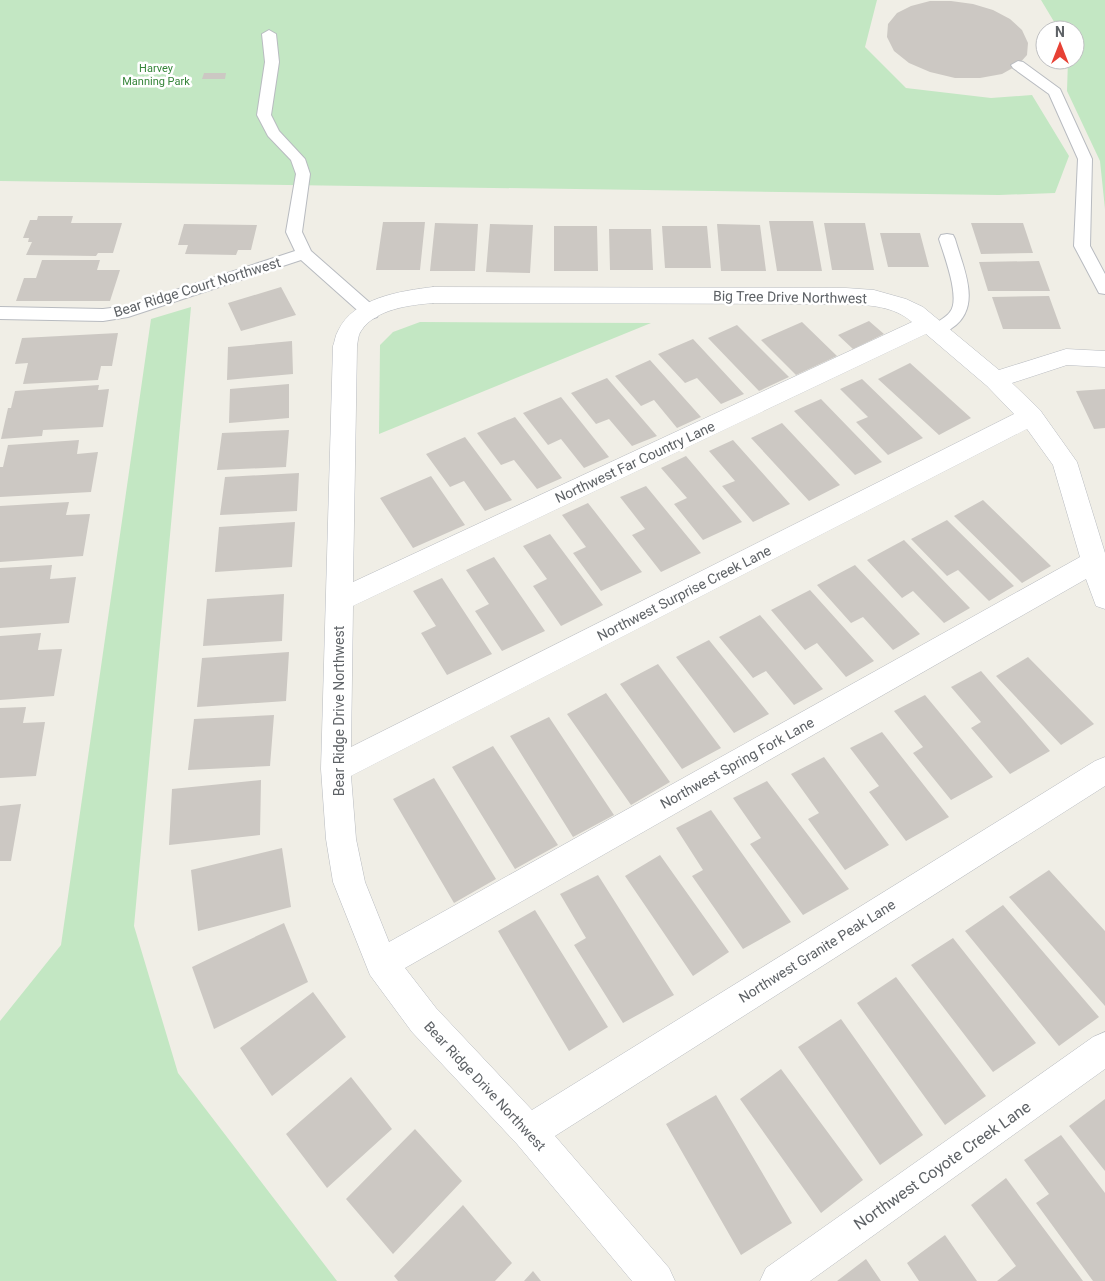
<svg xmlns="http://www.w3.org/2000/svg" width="1105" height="1281" viewBox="0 0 1105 1281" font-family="Roboto,sans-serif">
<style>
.green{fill:#c3e7c3}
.building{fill:#ccc8c3}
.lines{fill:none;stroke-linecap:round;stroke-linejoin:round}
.service-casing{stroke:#b8bbc0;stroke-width:2}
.minor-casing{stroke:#b8bbc0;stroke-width:1}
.service{fill:#fff;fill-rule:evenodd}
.minor{fill:#fff;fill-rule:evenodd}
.labels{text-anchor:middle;stroke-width:5;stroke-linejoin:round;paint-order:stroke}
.far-park-label{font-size:11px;fill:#36853a;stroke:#fff}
.street-label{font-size:14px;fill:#5e6266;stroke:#fff}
.near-street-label{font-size:16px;fill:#5e6266;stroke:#fff}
</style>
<rect width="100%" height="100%" fill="#f0eee6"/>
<path class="green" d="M0,0H877L865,47L906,88L991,98L1032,95L1069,156L1055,193L999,195L0,181Z
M1041,0H1105V209L1100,161L1067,91L1068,60H1075V30H1059Z
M191,307L134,926L178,1073L337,1281H0V1021L61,945L151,319Z
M420,322L651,323L379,434L380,345L393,332Z"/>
<path class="building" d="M930,1H951L973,4L993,10L1010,19L1022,30L1028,43L1027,55L1018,65L1002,74L980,78H955L930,72L909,63L894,51L887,37L888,24L897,13L911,6Z
M204,73H226L225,79H202Z
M38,216H73L71,223H122L113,253H98L96,256L26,255L32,242H28L29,238H23L30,220H37Z
M769,221H813L822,271H777Z
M383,222H425L420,270H376Z
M435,223L478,224L475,271H430Z
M824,223H865L874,270H832Z
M971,223H1023L1033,253L981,254Z
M184,224L257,225L251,250H238L236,255L185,254L188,245H178Z
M490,224L533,225L530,273L486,272Z
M717,224L760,225L766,271H721Z
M554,226H597L598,271H554Z
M662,226H707L711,268H665Z
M609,229H651L653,270H610Z
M880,233H920L929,267H888Z
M42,260H100L97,270H120L110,301H16L24,278H36Z
M1039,261L1050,291H988L979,262Z
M281,287L296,315L241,331L228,303Z
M1049,296L1061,329H1003L992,297Z
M869,321L884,334L853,349L838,335Z
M802,322L837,356L796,375L761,340Z
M737,325L789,377L759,391L708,338Z
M118,333L112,366H101L98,380L23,384L28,363L15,364L22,338Z
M693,339L744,394L721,404L697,378L685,383L658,354Z
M292,341L293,374L227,380L228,347Z
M650,360L701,417L677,428L654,400L641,406L615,376Z
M910,363L971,418L939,435L878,379Z
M607,378L657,436L632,446L609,419L596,424L571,393Z
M862,379L923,438L888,455L856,422L868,417L840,389Z
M289,384V418L229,423L230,389Z
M99,385L98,390L109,389L103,427L43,430L42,436L1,439L8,408H11L15,391Z
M1105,389V428L1094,429L1076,391Z
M561,397L609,457L584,468L561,439L548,445L523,413Z
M821,399L882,462L855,475L794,411Z
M515,417L562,478L537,489L514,460L501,465L477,433Z
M782,423L840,485L809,501L751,438Z
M289,430L286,467L217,470L222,433Z
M465,437L512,500L485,511L464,481L450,487L426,454Z
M79,440L77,454L98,452L91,492L0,497V467H3L8,445Z
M733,440L790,504L753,522L722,486L735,481L709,451Z
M686,456L742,522L703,540L674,504L687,498L661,468Z
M299,473L297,511L220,515L225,477Z
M431,476L465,525L413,548L380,498Z
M646,486L701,553L661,572L632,535L645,529L620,497Z
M983,500L1051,566L1022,583L954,516Z
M69,502L66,515L90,514L83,556L0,562V506Z
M588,503L642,572L601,591L573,553L586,547L562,515Z
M947,520L1014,586L989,601L958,570L947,576L911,539Z
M295,522L292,567L215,572L219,527Z
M550,534L603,605L561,626L533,586L547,579L523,546Z
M904,540L970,608L944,623L913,591L902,598L867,560Z
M494,557L545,631L502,651L475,611L489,604L466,570Z
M52,565L50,579L76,577L69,623L0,628V568Z
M855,565L920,634L893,650L863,617L851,623L817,585Z
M442,578L492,654L447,675L421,633L436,626L413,591Z
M810,590L874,661L846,677L817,643L805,650L771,610Z
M284,594L282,641L203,646L207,599Z
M760,615L823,689L794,705L766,671L753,678L719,637Z
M41,633L38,650L62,649L54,696L0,700V636Z
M709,640L769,714L734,733L676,657Z
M289,652L286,701L197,707L202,658Z
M1028,657L1094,724L1061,745L996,676Z
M658,664L721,748L682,769L620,684Z
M981,671L1050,751L1010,774L971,728L981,722L951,687Z
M606,693L670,782L631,805L567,714Z
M925,695L993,777L951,800L913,753L923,747L894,711Z
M26,707L23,723L45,722L36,776L0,778V708Z
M274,715L270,766L188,770L194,719Z
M549,717L614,815L573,837L510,736Z
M882,732L949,817L906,841L869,792L879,786L850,748Z
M493,746L558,845L515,869L452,767Z
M824,757L889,845L845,870L808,819L819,813L791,774Z
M434,778L496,879L454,903L393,799Z
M261,780L260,835L169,845L172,789Z
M767,781L849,889L803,915L750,844L761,838L733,798Z
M21,804L11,861H0V806Z
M711,810L791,922L743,949L692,876L703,870L676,828Z
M282,848L291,907L198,931L191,870Z
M660,855L729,952L693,976L625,876Z
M1049,870L1105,931V1006L1009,897Z
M598,875L674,995L623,1023L574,945L586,938L560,894Z
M1003,905L1099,1017L1059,1046L965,931Z
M535,910L608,1027L569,1051L498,931Z
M284,923L308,982L214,1029L192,967Z
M953,938L1036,1043L993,1072L911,965Z
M896,977L986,1096L945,1125L857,1003Z
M313,992L346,1037L272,1096L240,1048Z
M841,1019L923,1135L880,1165L798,1047Z
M781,1069L863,1180L821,1213L740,1099Z
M351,1077L392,1129L327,1188L286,1134Z
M716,1095L792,1223L741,1255L666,1124Z
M1105,1099V1171L1069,1126Z
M415,1129L462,1181L393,1254L346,1199Z
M1061,1135L1105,1193V1281H1093L1036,1203L1049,1194L1024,1160Z
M1006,1178L1083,1281H997L1016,1266L971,1205Z
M463,1205L512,1263L495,1281H398L394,1276Z
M945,1235L977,1281H919L907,1263Z
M866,1259L881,1281H837Z
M533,1271L541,1281H524Z"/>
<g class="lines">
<defs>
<path id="service" d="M269,30L276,34L279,62L271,115L279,131L305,159L310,174L302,232L311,251L377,309L379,313L377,317L371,319L365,317L301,260L128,317L103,321L0,319V307L103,309L127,306L295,251L286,232L296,174L291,160L268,136L257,115L265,62L262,34Z
M1018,61L1023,62L1060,89L1092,159L1090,246L1105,274V294L1099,293L1074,246L1078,159L1049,94L1013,68L1011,65Z
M947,234L953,235L955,239C963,268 983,307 952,328C945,333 940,337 931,334L929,330C934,322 944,320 950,312C961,299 944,255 939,239L941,235Z"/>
<path id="minor" d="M433,287L846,288L874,290L906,299L923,307L999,370L1066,349L1105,351V367L1067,365L1012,383L1040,410L1077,462L1105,553V609L1096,606L1086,579L405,968L436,1008L532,1110L1095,761L1105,757V786L555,1136L669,1268L675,1281H632L517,1144L412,1032L370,975L333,882L326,839L321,769L333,346C335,341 335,336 338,331C353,298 400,291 433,287ZM433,303L846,304C869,305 894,306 912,322L353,582L357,346C358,341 358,335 361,331C375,309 410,305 433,303ZM926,334L987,386L1014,414L351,747L353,606ZM1027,429L1053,465L1080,557L389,942L365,882L356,839L351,776Z
M1105,1032V1069L810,1281H760L766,1268L1093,1037Z"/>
</defs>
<use href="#service" class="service-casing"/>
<use href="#minor" class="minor-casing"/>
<use href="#service" class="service"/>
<use href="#minor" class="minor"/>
</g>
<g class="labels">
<g class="far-park-label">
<text x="156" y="72">Harvey<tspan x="156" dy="13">Manning Park</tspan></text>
</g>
<g class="street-label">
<text transform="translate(197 287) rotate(-17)" y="5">Bear Ridge Court Northwest</text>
<text transform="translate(790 297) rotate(1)" y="5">Big Tree Drive Northwest</text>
<text transform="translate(635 462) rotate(-25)" y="5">Northwest Far Country Lane</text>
<text transform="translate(684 593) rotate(-27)" y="5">Northwest Surprise Creek Lane</text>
<text transform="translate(339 711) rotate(-90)" y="5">Bear Ridge Drive Northwest</text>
<text transform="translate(737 763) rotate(-29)" y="5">Northwest Spring Fork Lane</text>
<text transform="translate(817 951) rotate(-32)" y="5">Northwest Granite Peak Lane</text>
<text transform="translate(485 1086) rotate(47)" y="5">Bear Ridge Drive Northwest</text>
</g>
<g class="near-street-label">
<text transform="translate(942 1165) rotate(-35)" y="6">Northwest Coyote Creek Lane</text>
</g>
</g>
<g transform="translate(1060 45)"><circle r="24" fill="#ffffff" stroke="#bfc0c2"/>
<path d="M0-4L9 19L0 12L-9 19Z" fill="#e74135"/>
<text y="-8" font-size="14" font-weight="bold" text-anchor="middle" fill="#5e6266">N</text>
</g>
</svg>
